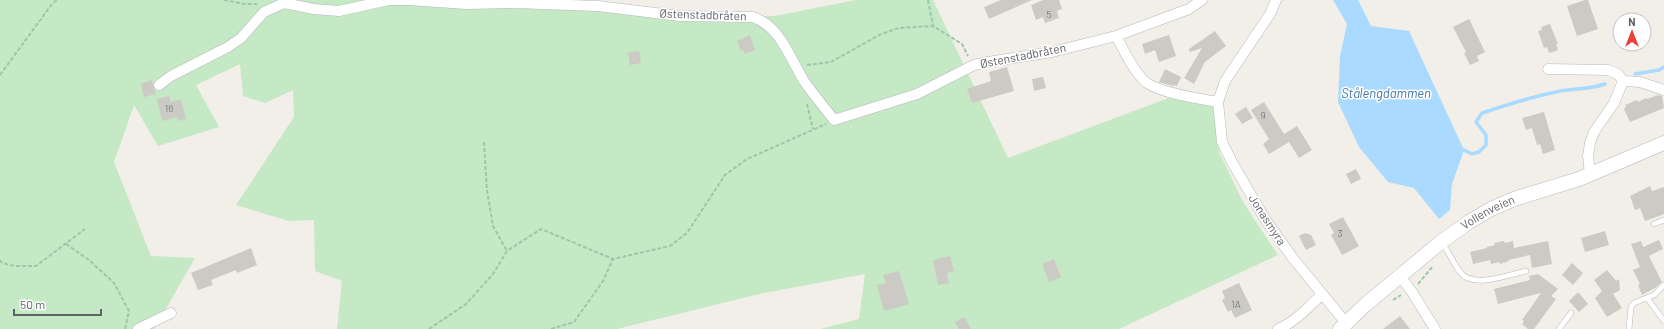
<svg xmlns="http://www.w3.org/2000/svg" width="1664" height="329" viewBox="0 0 1664 329" font-family="Barlow,sans-serif">
<style>
.green{fill:#c5e8c5}
.water{fill:#aadaff}
.lines{fill:none;stroke-linecap:round;stroke-linejoin:round}
.stream{stroke:#aadaff;stroke-width:3.5}
.building{fill:#cccac5}
.service-casing{stroke:#b5b8bc;stroke-width:6}
.minor-casing{stroke:#b5b8bc;stroke-width:11}
.secondary-casing{stroke:#b6babf;stroke-width:15}
.path{stroke:#9cc7a9;stroke-width:2;stroke-dasharray:4 2;stroke-linecap:butt}
.service{stroke:#fff;stroke-width:5}
.minor{stroke:#fff;stroke-width:10}
.secondary{stroke:#fff;stroke-width:14}
.labels{text-anchor:middle;stroke-width:3;stroke-linejoin:round;paint-order:stroke}
.number-label{font-size:10px;fill:#7a7d7f}
.street-label{font-size:12px;fill:#5f6368;stroke:#fff}
.water-label{font-size:13px;font-style:italic;fill:#4174aa;stroke:#fff}
</style>
<rect width="100%" height="100%" fill="#f1efe8"/>
<path class="green" d="M0,0H561L665,15L775,16L856,0H933L1008,158L1174,96L1215,104L1219,152L1243,202L1278,255L1119,329H820L859,319L865,274L759,294L617,329H337L342,281L315,271L314,220L289,221L236,205L294,117L293,90L265,103L243,96L240,64L196,85L219,127L158,146L134,105L114,162L151,256L195,258L155,328L154,329H0Z"/>
<path class="water" d="M1333,0H1358L1371,26L1409,31L1464,150L1452,184L1450,210L1439,219L1414,188L1388,182L1359,147L1338,102L1340,56L1347,24Z"/>
<g class="lines">
<path class="stream" d="M1635,74L1659,70L1664,67
M1464,150L1472,154L1479,152L1486,145V135L1476,122L1482,113C1506,105 1531,97 1556,92C1574,88 1588,90 1605,84"/>
</g>
<path class="building" d="M1001,0H1032L989,19L984,7Z
M1043,0H1059L1062,9L1057,11L1059,18L1045,23L1043,17L1036,20L1031,5Z
M1585,0H1588L1598,29L1577,36L1567,6Z
M1469,19L1485,52L1477,56L1479,61L1470,65L1464,53L1466,52L1453,27Z
M1550,24L1558,44H1556L1558,50L1549,53L1547,47L1544,48L1538,31L1542,30L1541,27Z
M1215,31L1226,46L1205,62L1194,84L1184,78L1202,48L1190,52L1189,49Z
M750,35L755,50L745,54L743,50L741,51L737,41Z
M1169,35L1176,56L1159,62L1155,50L1145,54L1142,44Z
M639,51L641,63L630,65L628,53Z
M1007,67L1014,91L972,103L967,89L991,81L989,72Z
M1165,69L1181,77L1177,86L1174,85L1173,86L1159,82Z
M1043,77L1046,88L1034,91L1032,79Z
M152,80L153,86L156,94L144,97L141,84Z
M1658,95L1662,96L1664,108L1630,122L1624,109L1626,107L1625,105L1637,100L1638,102L1646,98L1647,99Z
M169,96L171,102L181,99L186,119L178,121L177,117L162,121L157,99Z
M1264,102L1284,134L1297,126L1312,150L1299,158L1289,142L1269,154L1263,144L1269,139L1251,110Z
M1246,107L1253,118L1242,124L1235,114Z
M1544,112L1555,150L1543,154L1540,144L1537,145L1532,128L1526,130L1522,118Z
M1356,169L1361,179L1351,184L1346,174Z
M1650,186L1652,191L1664,187V214L1645,221L1640,208L1635,210L1630,196Z
M1343,217L1359,246L1342,255L1331,235L1334,233L1329,224Z
M1605,231L1609,245L1585,252L1581,238Z
M1305,233L1311,235L1316,245L1306,250L1299,236Z
M1659,240L1663,249L1649,256L1662,282L1655,288L1642,295L1638,285L1640,284L1633,270L1640,267L1631,244L1641,241L1643,247Z
M1504,241L1505,243L1513,241L1514,248L1548,241L1552,264L1532,268L1530,255L1508,260L1509,261L1500,264L1499,262L1491,264L1490,260L1473,264L1470,252L1487,248V247L1495,245L1494,243Z
M251,248L257,265L237,273L236,270L211,280L213,285L198,290L191,273Z
M950,256L954,271L947,273L949,283L938,285L933,260Z
M1054,259L1061,277L1049,282L1042,264Z
M1572,263L1583,273L1573,285L1562,275Z
M1607,270L1616,281L1619,279L1620,290L1613,294L1622,308L1607,317L1595,298L1602,291L1594,280Z
M899,271L909,304L884,311L877,285L886,283L883,275Z
M1538,274L1558,289L1551,296L1556,299L1534,329H1528L1522,324L1524,321L1522,320L1541,293L1498,304L1494,289L1530,280L1529,276Z
M1239,283L1252,310L1235,318L1231,310L1228,312L1222,300L1225,298L1222,291Z
M1578,292L1588,304L1579,312L1569,301Z
M1400,316L1410,329H1383Z
M964,317L971,329H959L955,322Z"/>
<g class="lines">
<defs>
<path id="service" d="M1654,224L1664,220
M1442,243C1449,252 1453,263 1460,272C1472,289 1509,275 1526,271
M1647,298L1664,321
M1559,329L1571,313
M1629,329L1631,307L1634,303L1654,295L1664,285"/>
<path id="minor" d="M1276,0L1270,14L1225,81L1218,102L1222,142L1232,162L1265,219L1292,257L1346,323
M1116,36C1124,50 1134,73 1147,83C1161,93 1200,99 1218,102
M1548,69L1608,70L1618,74L1623,81L1614,103L1594,132L1590,143L1588,156L1590,174
M1623,81L1640,82L1664,90
M159,85L171,76L228,47L241,38L264,12L284,3L314,9L339,11L388,0H408L467,4L515,3L598,6L680,16L753,17C781,27 789,57 804,81C813,94 824,107 834,120L917,94L974,65L988,62L1052,52L1116,36L1189,9L1202,0
M1400,276L1412,292L1435,329
M138,329L171,313
M1278,329C1295,322 1309,307 1322,294"/>
<g id="secondary">
<path id="s1" d="M1340,329L1365,305L1441,242L1469,222L1491,209L1514,199L1579,179L1664,143"/>
</g>
</defs>
<use href="#service" class="service-casing"/>
<use href="#minor" class="minor-casing"/>
<use href="#secondary" class="secondary-casing"/>
<path class="path" d="M224,0L245,4H257
M928,0L933,26
M807,65L831,62L881,34L899,28L933,26L962,44L968,56
M0,75L52,4L57,0
M807,104L813,129
M484,142L487,191L493,226L507,251
M66,244L89,260L114,283L129,311L125,329
M0,260L2,263L15,266H36L85,229
M1418,284L1433,266
M1393,300L1401,295
M429,329L466,304L493,274L507,251L541,229L613,259L670,246L687,233L725,175L747,159L826,124
M551,329L574,322L603,281L613,259"/>
<use href="#service" class="service"/>
<use href="#minor" class="minor"/>
<use href="#secondary" class="secondary"/>
</g>
<g class="labels">
<g class="number-label">
<text x="1049" y="18">5</text>
<text x="169" y="112">16</text>
<text x="1263" y="119">9</text>
<text x="1340" y="237">3</text>
<text x="1236" y="308">1A</text>
</g>
<g class="street-label">
<text transform="translate(703 15) rotate(2)" y="4">Østenstadbråten</text>
<text transform="translate(1023 56) rotate(-11)" y="4">Østenstadbråten</text>
<text dy="4" stroke="none"><textPath href="#s1" startOffset="189">Vollenveien</textPath></text>
<text transform="translate(1267 220) rotate(57)" y="4">Jonasmyra</text>
</g>
<g class="water-label">
<text x="1386" y="98">Stålengdammen</text>
</g>
</g>
<g transform="translate(1632 32)"><circle r="19" fill="#ffffff" stroke="#bfc1c3"/>
<path d="M0-3L7 15L0 10L-7 15Z" fill="#ea4335"/>
<text y="-6" font-size="11" font-weight="bold" text-anchor="middle" fill="#5f6368">N</text>
</g>
<path d="M14 309v6h87v-6" fill="none" stroke="#5f6368" stroke-width="2"/>
<text x="20" y="309" font-size="12" fill="#5f6368" stroke="#ffffff" stroke-width="3" paint-order="stroke">50 m</text>
</svg>
